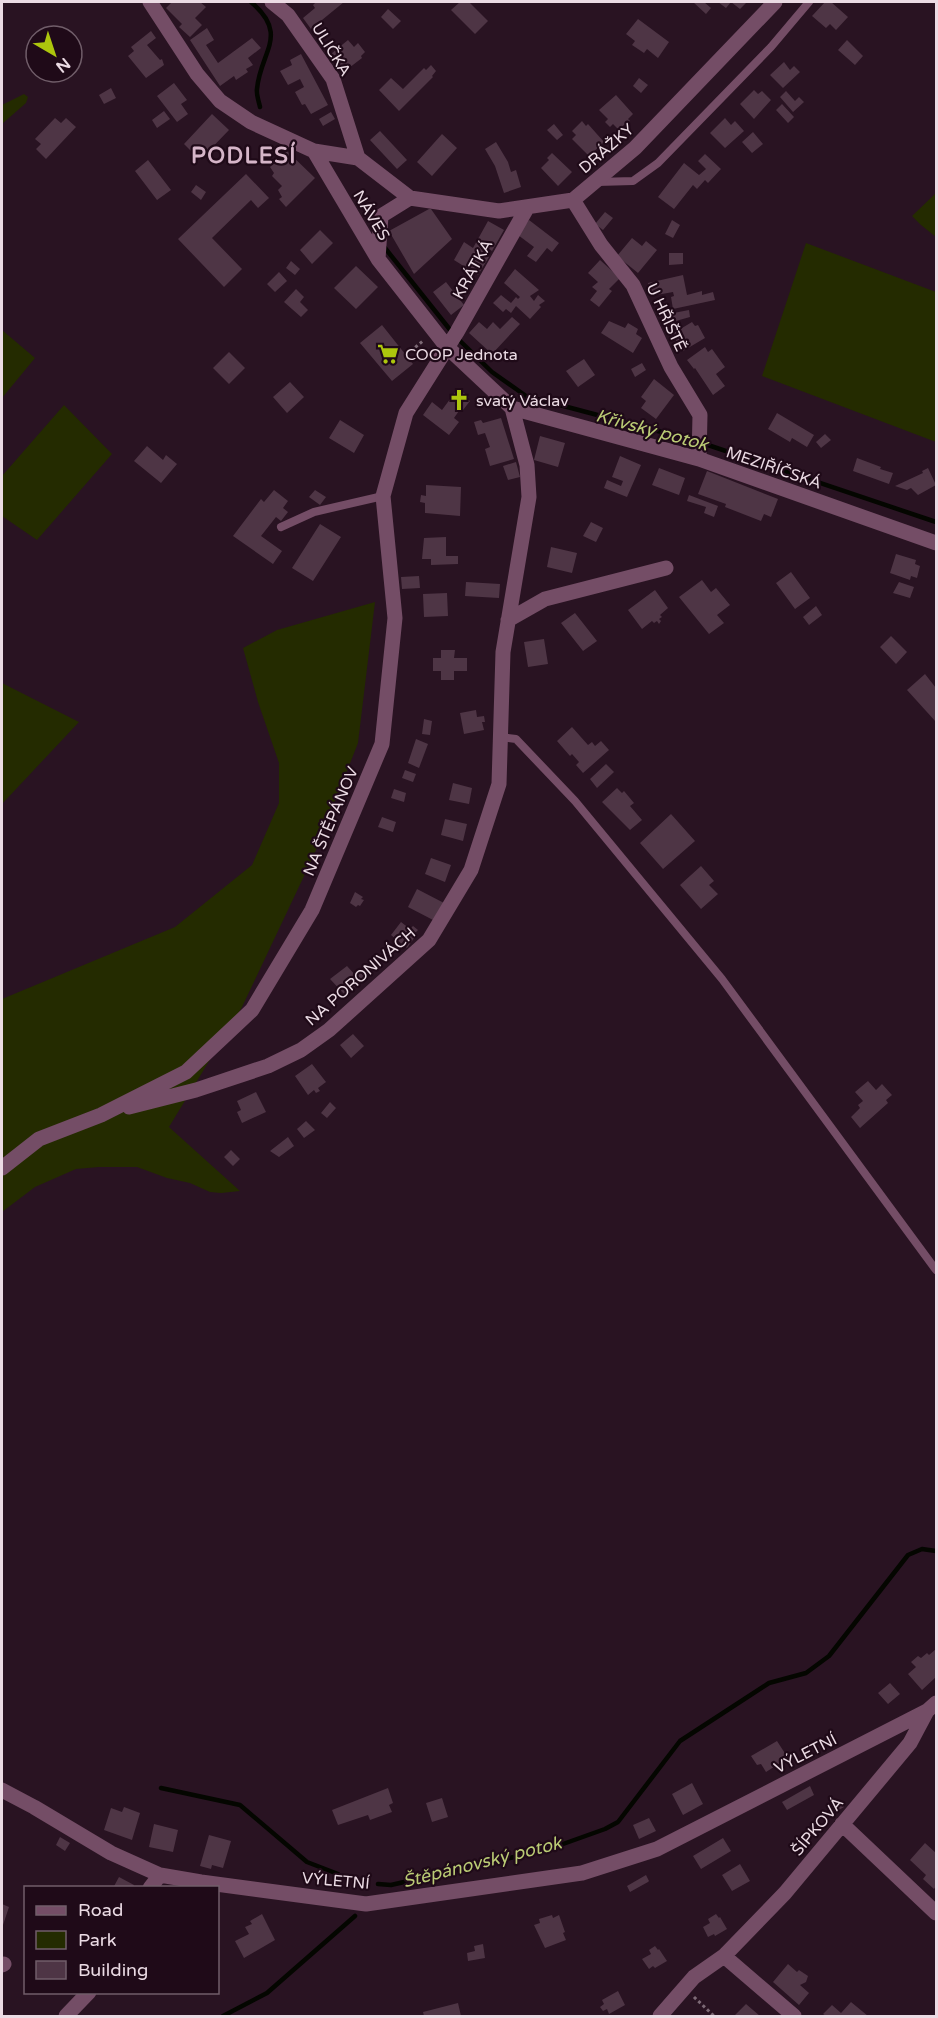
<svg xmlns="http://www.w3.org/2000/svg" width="938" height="2018" viewBox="0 0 938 2018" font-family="'Varela Round',sans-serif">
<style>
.green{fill:#242b00}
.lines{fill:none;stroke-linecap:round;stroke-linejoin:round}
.stream{stroke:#040600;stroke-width:4.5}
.building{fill:#4e3545}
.path{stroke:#7d6a76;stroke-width:3;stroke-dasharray:3 3;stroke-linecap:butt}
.lane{stroke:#744d66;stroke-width:8}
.street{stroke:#744d66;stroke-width:15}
.labels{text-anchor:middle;stroke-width:4.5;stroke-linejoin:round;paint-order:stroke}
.street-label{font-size:16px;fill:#ebdbe4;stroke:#1f0a18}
.poi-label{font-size:16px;fill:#ebdbe4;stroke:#1f0a18;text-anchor:start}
.water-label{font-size:18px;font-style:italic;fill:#bbcc75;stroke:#1f0a18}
.district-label{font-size:22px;font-weight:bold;letter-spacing:1.5px;fill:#d5b5c8;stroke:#1f0a18}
</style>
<rect width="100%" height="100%" fill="#291322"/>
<path class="green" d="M24,94L28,97L26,103L2,124V105Z
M936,193V237L921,225L912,216Z
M806,243L936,292V442L762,376Z
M2,330L35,358L2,398Z
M64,405L112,454L37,540L2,516V476Z
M375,602L358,743L314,855L242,1007L169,1127L240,1191L221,1193L210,1192L190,1183L167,1178L137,1167H99L76,1169L35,1187L2,1212V999L175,927L252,865L279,803V763L258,702L243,648L277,630Z
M2,683L79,722L2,804Z"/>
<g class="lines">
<path class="stream" d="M251,2C290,35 260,52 257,89C256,94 259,102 260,107
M385,248L455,336L492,372L526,396L699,442L936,522
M161,1788L240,1805L307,1862L338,1874
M378,1884L391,1885L549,1849L605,1829L618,1822L680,1741L769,1683L806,1673L829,1656L908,1555L922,1549L936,1551
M223,2016L267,1993L355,1916"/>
</g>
<path class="building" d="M172,2H200L206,7L195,18L202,25L190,37L179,27L182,24L166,8Z
M316,2L320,3L322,2H344L311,29L303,18L315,8L313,5Z
M460,2H469L488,21L475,34L451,10Z
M693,2H704L711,8L706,14Z
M718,2H747L740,9L731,2L726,8Z
M825,2H831L848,17L836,30L830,24L826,28L812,16Z
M388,9L401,21L393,29L381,17Z
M638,19L669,42L658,58L647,49L644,53L632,45L635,41L626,34Z
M207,28L214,40L206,45L218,63L252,38L261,48L248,58L253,65L246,69L248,72L236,80L234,76L220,86L190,40Z
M151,31L156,38L147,45L160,60L162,59L164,65L146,78L128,56L134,51L131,47Z
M348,40L354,47L358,43L365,52L361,56L362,58L345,71L331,54Z
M847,40L863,56L855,65L838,50Z
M301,54L328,105L311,114L305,104L302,105L295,92L304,87L300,79L288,85L280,71L292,65L290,60Z
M784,62L790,70L794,66L800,72L783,88L770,75Z
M431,65L436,71L432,76L433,77L399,111L379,90L391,78L403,89L424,68L426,70Z
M639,78L648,85L641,93L633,86Z
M174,83L187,100L181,104L188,114L177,122L157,96Z
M111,88L116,98L104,104L99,95Z
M754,90L758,94L762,91L771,100L754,119L740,104Z
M786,91L795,101L799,97L804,102L793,112L780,97Z
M616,95L633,114L628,119L630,121L618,129L613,124L610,127L605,122L608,119L599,110Z
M782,104L794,117L788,123L776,110Z
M164,111L170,119L157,128L152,120Z
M331,112L335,119L323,126L319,119Z
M212,114L229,130L200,160L184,144Z
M55,118L61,123L66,118L76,127L46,159L36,149L41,144L35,139Z
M725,118L731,125L735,121L744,131L725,148L710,133Z
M582,121L586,126L588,124L604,142L589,156L572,139L576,135L572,131Z
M554,124L563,135L557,140L547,130Z
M380,131L407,160L397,169L370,140Z
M753,132L763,144L752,153L742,142Z
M442,134L457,148L432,176L417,162Z
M496,142L508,162L511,172L516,170L521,187L504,193L495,166L485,149Z
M287,151L315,178L286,207L279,199L282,197L278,190L282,186L272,176L274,173L270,167Z
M552,153L572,172L558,186L541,168L549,160L547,158Z
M705,154L721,169L708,183L705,180L697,189L693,185L674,209L658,197L684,163L699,175L706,169L698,161Z
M148,160L171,190L157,200L135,171Z
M246,174L269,198L258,208L251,200L212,238L242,269L224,287L178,239Z
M196,185L206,192L201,200L191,192Z
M429,209H431L452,239L414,274L389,231Z
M605,212L613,218L603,230L595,224Z
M529,220L559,243L552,252L547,248L536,262L527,256L534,247L518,235Z
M672,220L680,225L673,238L665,234Z
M488,221L504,230L492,251L488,248L484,255L489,257L478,275L454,260L464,242L473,248Z
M320,230L333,243L312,264L300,250Z
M632,238L642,246L646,241L657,250L638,273L617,256Z
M669,253H683V264L669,265Z
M600,260L620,278L609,289L612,291L599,307L590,300L597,291L592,287L598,282L588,273Z
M291,261L300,269L295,275L286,268Z
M356,266L378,287L356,309L334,288Z
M515,269L539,290L530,296L534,301L538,295L545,301L539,305L541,307L530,319L516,306L511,313L506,309L503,312L493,303L501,295L511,303L516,297L518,299L520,297L504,283Z
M279,272L287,281L275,292L267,284Z
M683,275L687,295L702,291V295L713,292L715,300L673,309L671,297L674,296L673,292L651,296L648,283Z
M446,282L453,291L458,286L462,292L457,296L464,305L451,315L433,292Z
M296,289L304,297L300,302L308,310L301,317L284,302Z
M689,310L690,317L665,324L663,315Z
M512,317L520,324L492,354L469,333L479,322L487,329L493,322L500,329Z
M609,321L625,328L628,323L638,329L636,334L642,338L633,353L601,333Z
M692,322L695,326L698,325L705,338L683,351L672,334Z
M382,325L413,364L392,381L360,343Z
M705,347L708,352L712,349L725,367L716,374L725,386L713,395L695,368L694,369L687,360Z
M229,352L245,368L229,384L213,368Z
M584,359L595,375L578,387L566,371Z
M642,363L646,370L635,377L631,369Z
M654,379L674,395L656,419L641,408L646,401L641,397Z
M290,382L304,397L287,413L273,397Z
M460,390L469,397L467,399L470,401L463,410L461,408L454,418L459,422L449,435L423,415L432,402L442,410L456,391L458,393Z
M777,413L814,435L807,447L792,438L790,442L768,429Z
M501,418L514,459L490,466L485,449L490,447L485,433L478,435L474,422L481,420L483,423Z
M340,420L364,435L354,453L329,438Z
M825,434L831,440L821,448L816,442Z
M540,436L565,443L558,467L534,460Z
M147,446L163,460L166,455L177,464L161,483L134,461Z
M620,456L641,465L627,497L604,488L607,480L621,486L623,481L612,477Z
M857,458L881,467L880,469L893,473L889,484L853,471Z
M516,462L520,477L508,480L503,466Z
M659,468L685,478L679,495L652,485Z
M928,468L936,485L918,495L911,488L907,490L895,486L923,473L922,471Z
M707,471L778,499L771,517L764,514L761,521L725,507L726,504L698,494Z
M426,485L461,487L460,516L425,513V503L420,502L421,495L426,496Z
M274,490L288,501L283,508L288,512L281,521L276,517L261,536L282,551L273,564L233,536L261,499L264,502Z
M315,490L326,497L320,505L309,497Z
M689,495L718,506L714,517L704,513L706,507L687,501Z
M591,522L603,528L596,542L583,536Z
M320,524L341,537L313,581L292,568Z
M446,537V556H458V564L431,565V559H422L424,538Z
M551,547L577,553L572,573L547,567Z
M896,554L916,560L915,564L920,566L917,578L911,576L910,580L890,573Z
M791,572L810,598L795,609L776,583Z
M419,576L420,588L402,589L401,577Z
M702,580L711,592L716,588L730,605L717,615L724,623L709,634L679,597Z
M466,582L500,584L499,598L465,596Z
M899,582L914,587L910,598L893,593Z
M655,590L668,608L660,615L662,617L659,619L661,621L659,624L657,621L654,623L652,621L642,629L628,610Z
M447,593L448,616L424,617L423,594Z
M816,606L822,615L809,625L803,617Z
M575,613L597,641L583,651L561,623Z
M891,636L907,652L896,664L880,647Z
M544,639L548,664L528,667L524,642Z
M441,650H455L454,658H467V671H454V680H441V671H433V658H441Z
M925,674L936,688V722L907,690Z
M476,710L477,717L484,716L485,722H482L484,730L464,734L460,713Z
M424,719L432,721L430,735L422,734Z
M572,727L588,745L592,742L595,746L601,741L609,750L583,773L576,765L579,762L572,754L570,756L557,741Z
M416,739L428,744L419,768L408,763Z
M606,764L614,772L597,788L590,779Z
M405,770L416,774L413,782L402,778Z
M453,783L472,788L469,804L449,800Z
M617,788L622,793L624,791L634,803L630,806L642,820L630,830L602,802Z
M394,789L406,793L404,802L391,798Z
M671,814L695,841L663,869L640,843Z
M382,817L396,822L393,832L378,827Z
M445,819L467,824L463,841L441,835Z
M431,858L451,865L445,882L425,874Z
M701,866L714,881L709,885L718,894L701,909L680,885Z
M417,889L444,903L435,921L408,907Z
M355,892L363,897L361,899L364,900L360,906L358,905L356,907L350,903Z
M401,922L410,929L413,926L418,930L415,933L417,934L407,948L391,935Z
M347,966L356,976L360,972L365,977L345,995L330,979Z
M353,1034L364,1046L351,1058L340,1045Z
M312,1064L326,1082L318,1088L320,1091L316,1093L314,1090L308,1095L295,1076Z
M868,1081L876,1090L882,1084L892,1095L886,1100L888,1103L860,1128L851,1117L860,1108L858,1105L863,1101L855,1092Z
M256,1092L266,1112L242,1123L237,1112L241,1110L237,1101Z
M330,1102L336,1108L327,1118L321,1113Z
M306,1121L315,1130L304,1138L297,1129Z
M288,1137L294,1146L279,1157L270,1151Z
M231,1150L240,1159L233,1166L224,1157Z
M936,1649V1677L922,1690L908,1674L916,1667L911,1662L918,1656L921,1658L927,1653L929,1655Z
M890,1683L900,1694L888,1704L878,1693Z
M777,1741L788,1758L766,1772L761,1764L757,1765L751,1756Z
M692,1783L703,1804L683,1815L672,1794Z
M810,1786L814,1795L787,1810L782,1802Z
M388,1788L393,1803L389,1805L392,1812L370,1820L368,1815L338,1825L332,1810Z
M442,1798L448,1817L432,1822L426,1803Z
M840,1801L844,1807L832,1814L829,1808Z
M124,1807L140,1813L132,1840L104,1830L111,1808L122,1812Z
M649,1818L656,1831L639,1839L633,1825Z
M154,1824L178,1830L173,1852L149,1847Z
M209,1835L231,1841L223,1868L212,1865L211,1869L200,1866Z
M60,1837L70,1843L65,1851L56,1845Z
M723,1838L731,1851L701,1869L693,1856Z
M925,1843L936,1853V1886L934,1889L923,1879L926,1875L910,1860Z
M740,1864L750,1881L732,1891L722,1875Z
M646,1875L649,1881L648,1882L630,1892L627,1886Z
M119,1877L134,1885L133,1888H113Z
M2,1904L9,1907L2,1928Z
M262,1914L275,1940L244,1958L235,1941L249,1934L245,1927L252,1924L250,1921Z
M716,1914L719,1918L720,1917L727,1929L715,1936L714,1934L708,1937L703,1927L710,1923L708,1919Z
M552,1915L553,1918L559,1915L565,1932L563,1933L566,1940L545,1948L534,1925L540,1923L539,1919Z
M483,1944L485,1958L468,1961L467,1953L475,1951L474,1946Z
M655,1946L658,1950L659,1949L667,1961L655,1968L653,1966L649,1969L642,1959L651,1954L649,1950Z
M788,1964L797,1972L799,1970L808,1976L806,1982L800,1985L809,1993L799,2005L773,1982Z
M618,1991L625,2005L609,2014L607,2009L603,2011L600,2007L604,2004L602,2000Z
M851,2002L868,2016H826L823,2014L832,2005L841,2013Z
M458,2003L461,2016H424L423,2012Z
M746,2004L760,2016H734Z"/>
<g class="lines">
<path class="path" d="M406,355L424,340
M694,1997L714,2016"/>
<path class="lane" d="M597,182L633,181L658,163L771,47L809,2
M281,527L314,512L383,496
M501,737L516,739L575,801L722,979L936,1270"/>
<path class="street" d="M150,2L197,74L220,101L251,122L314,151L358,158L410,198
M272,2L288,15L333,79L358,158
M314,151L378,259L447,347L512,408L699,459L936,543
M410,198L499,211L573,200L635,148L775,2
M573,200L601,245L633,285L671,367L700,415L699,459
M378,259L381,216L410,198
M508,620L545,599L666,568
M129,1107L196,1090L268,1066L301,1050L329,1030L429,940L471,870L499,784L503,652L529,497L527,465L512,408
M2,1168L39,1139L101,1115L186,1072L252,1010L312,910L382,744L395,618L383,496L406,413L457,332L527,208
M2,1790L34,1807L111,1853L160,1875L201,1882L366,1904L582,1873L657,1849L927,1711L936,1703
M842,1824L936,1913
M150,1888L160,1875
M724,1956L794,2016
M2,1965L4,1964
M66,2016L89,1992
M660,2016L694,1977L724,1956L785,1893L910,1743L927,1711"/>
</g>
<defs>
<symbol id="supermarket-bare" viewBox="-9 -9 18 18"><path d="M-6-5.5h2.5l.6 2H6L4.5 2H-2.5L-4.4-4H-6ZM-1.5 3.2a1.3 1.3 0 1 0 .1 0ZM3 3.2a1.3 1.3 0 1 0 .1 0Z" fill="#adc60d" stroke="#1f0a18" stroke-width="2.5" paint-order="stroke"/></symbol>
<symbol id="church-bare" viewBox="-9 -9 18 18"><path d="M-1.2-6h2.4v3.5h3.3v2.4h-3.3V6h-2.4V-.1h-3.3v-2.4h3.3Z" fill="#adc60d" stroke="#1f0a18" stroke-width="2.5" paint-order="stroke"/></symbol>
</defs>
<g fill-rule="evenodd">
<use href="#supermarket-bare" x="373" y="339" width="30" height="30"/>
<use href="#church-bare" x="444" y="385" width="30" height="30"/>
</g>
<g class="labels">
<g class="street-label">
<text transform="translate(332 49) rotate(58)" y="6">ULIČKA</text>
<text transform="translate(606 148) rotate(-41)" y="6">DRÁŽKY</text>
<text transform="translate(372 215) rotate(59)" y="6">NÁVES</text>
<text transform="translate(472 269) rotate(-61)" y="6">KRÁTKÁ</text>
<text transform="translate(667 317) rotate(65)" y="6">U HŘIŠTĚ</text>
<text transform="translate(774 467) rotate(19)" y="6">MEZIŘÍČSKÁ</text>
<text transform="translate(330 821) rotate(-67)" y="6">NA ŠTĚPÁNOV</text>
<text transform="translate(360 976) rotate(-41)" y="6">NA PORONIVÁCH</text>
<text transform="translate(805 1753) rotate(-27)" y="6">VÝLETNÍ</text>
<text transform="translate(817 1826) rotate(-50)" y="6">ŠÍPKOVÁ</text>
<text transform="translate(336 1880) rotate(5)" y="6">VÝLETNÍ</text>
</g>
<g class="poi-label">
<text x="405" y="360">COOP Jednota</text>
<text x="476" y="406">svatý Václav</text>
</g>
<g class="water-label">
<text transform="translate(652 430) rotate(15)" y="6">Křivský potok</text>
<text transform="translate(482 1862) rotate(-14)" y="6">Štěpánovský potok</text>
</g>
<g class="district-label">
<text x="244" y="163">PODLESÍ</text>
</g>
</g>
<rect width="938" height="2018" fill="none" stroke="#ebdbe4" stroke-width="6"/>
<rect x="24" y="1886" width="195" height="108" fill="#1f0a18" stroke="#715e6a" stroke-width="1.5"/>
<rect x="36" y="1906" width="30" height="9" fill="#744d66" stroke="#715e6a" stroke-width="1.5"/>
<text x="78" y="1916" font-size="18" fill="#ebdbe4">Road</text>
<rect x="36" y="1931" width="30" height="18" fill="#242b00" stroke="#715e6a" stroke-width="1.5"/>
<text x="78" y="1946" font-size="18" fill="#ebdbe4">Park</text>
<rect x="36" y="1961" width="30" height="18" fill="#4e3545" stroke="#715e6a" stroke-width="1.5"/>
<text x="78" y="1976" font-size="18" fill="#ebdbe4">Building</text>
<g transform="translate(54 54) rotate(141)"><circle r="28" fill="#1f0a18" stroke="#715e6a" stroke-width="1.5"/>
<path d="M0-4.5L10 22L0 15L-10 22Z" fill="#adc60d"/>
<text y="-9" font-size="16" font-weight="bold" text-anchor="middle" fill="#ebdbe4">N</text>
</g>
</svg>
